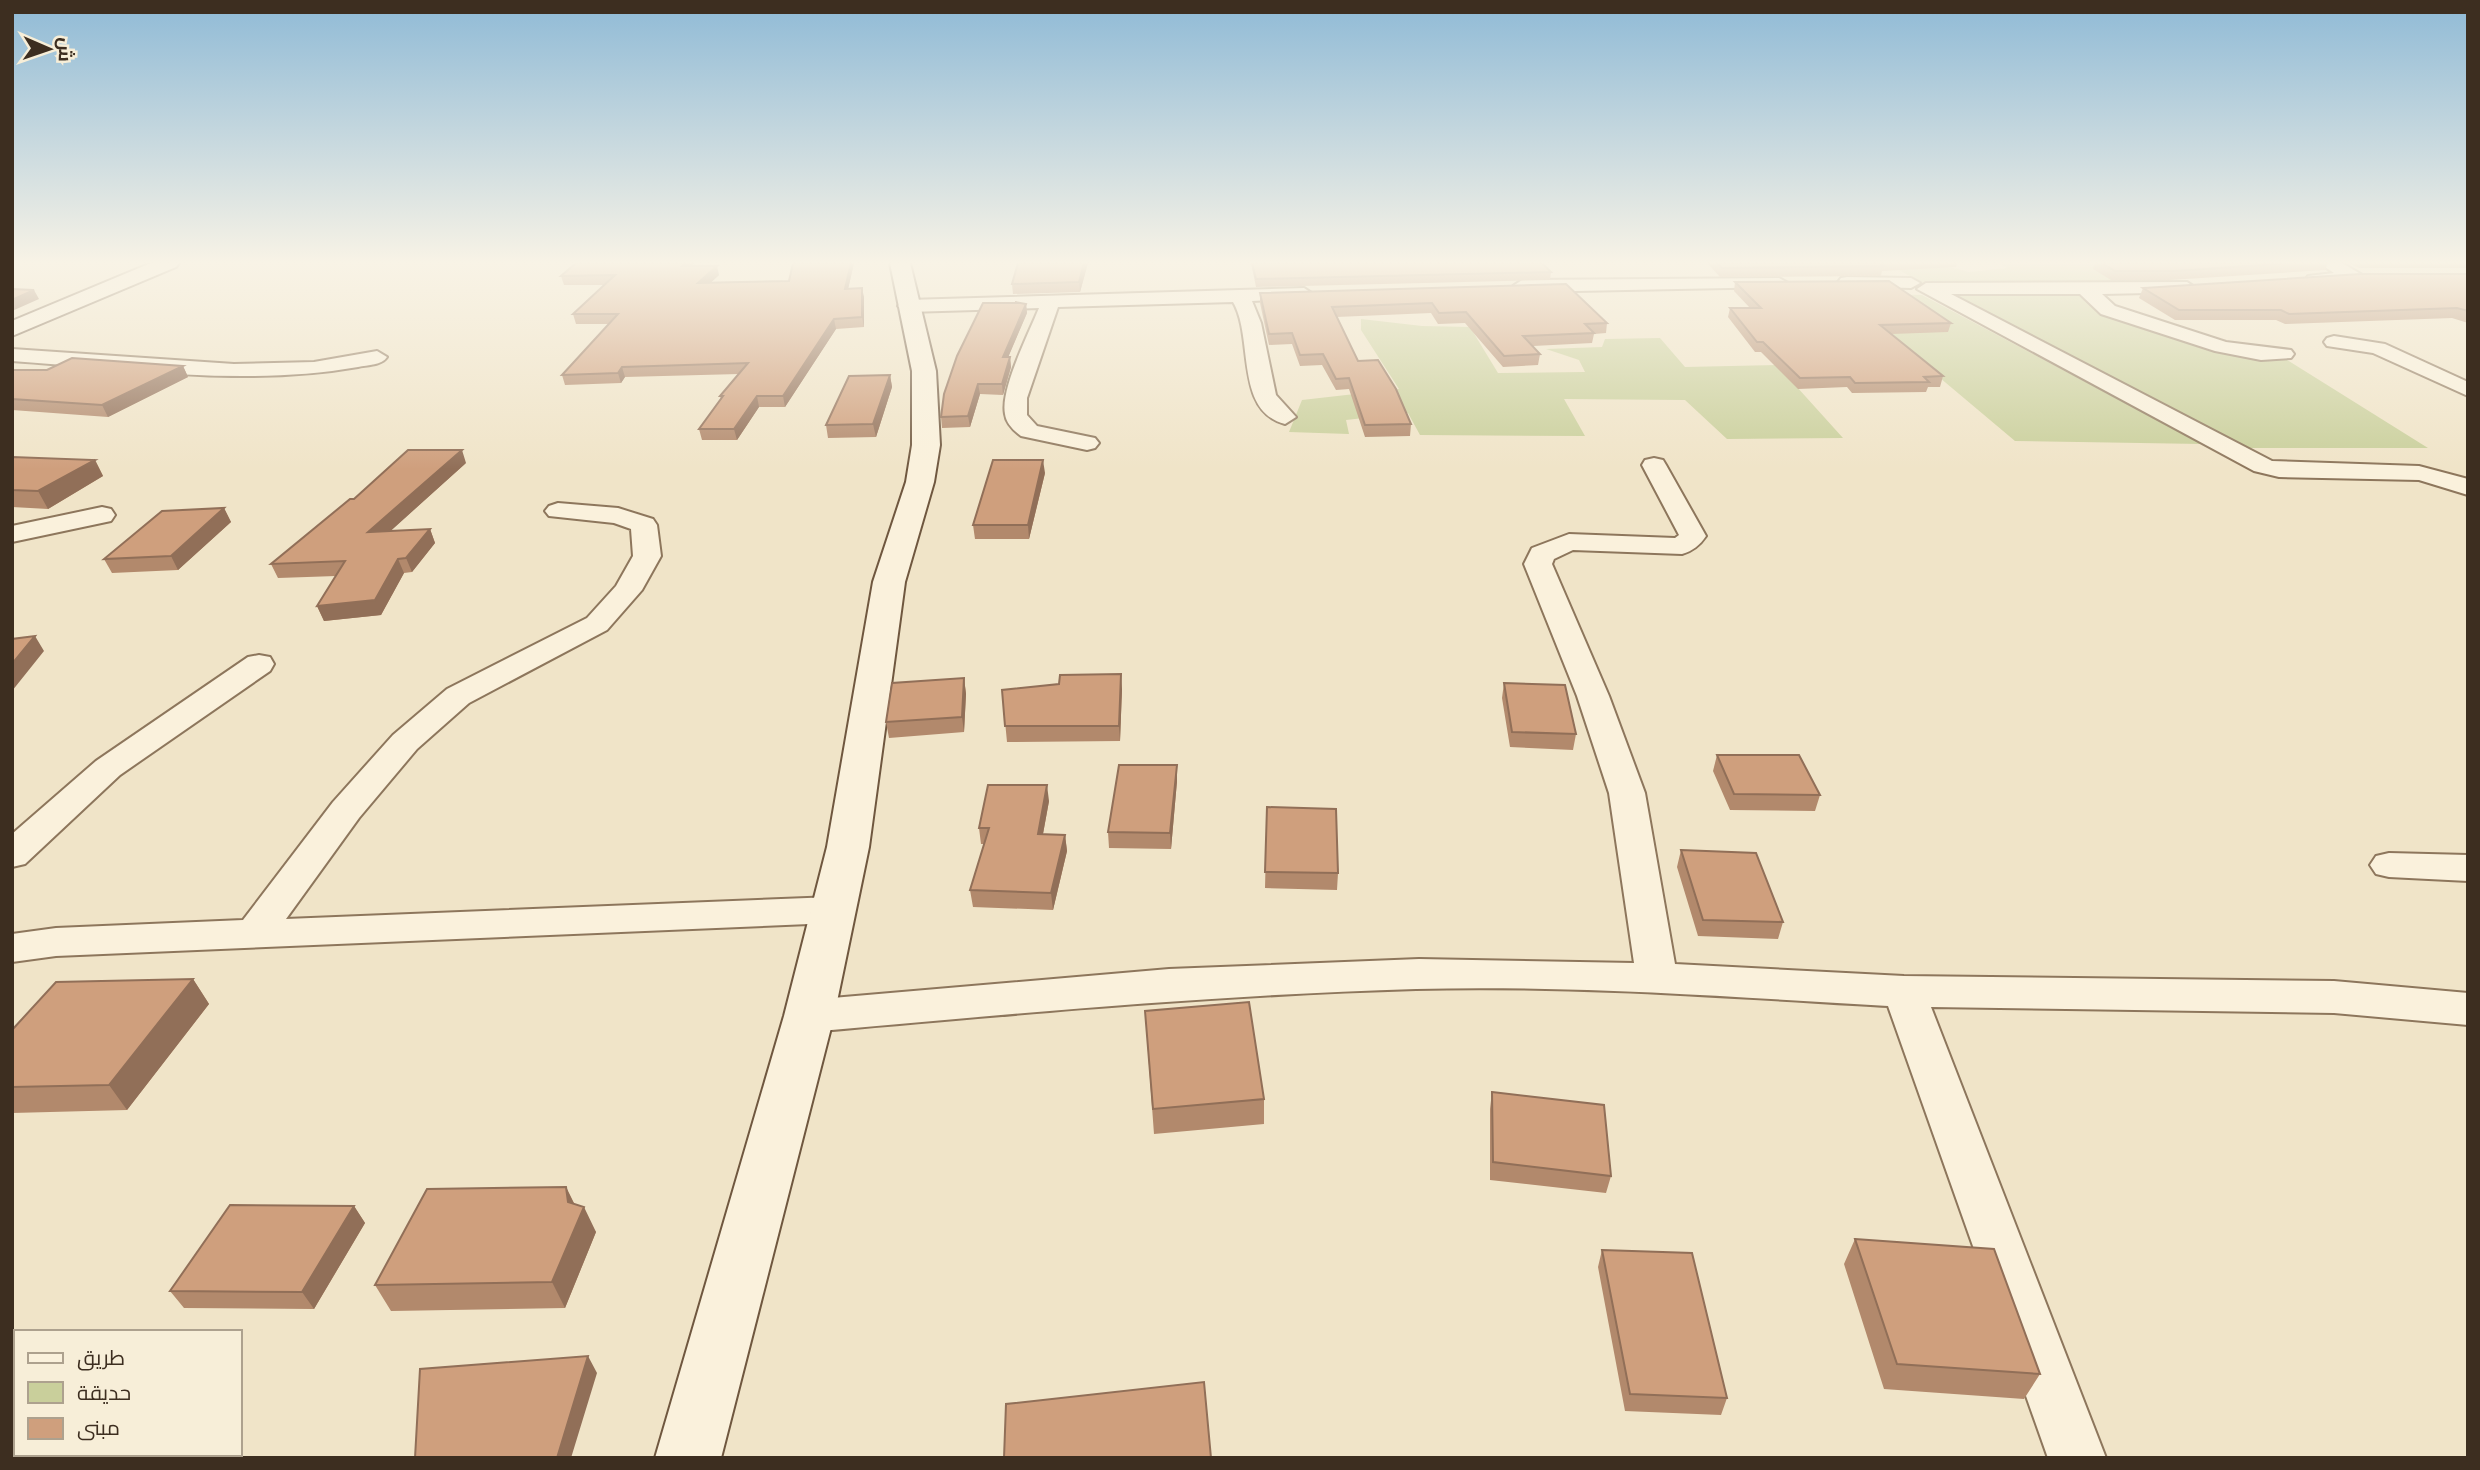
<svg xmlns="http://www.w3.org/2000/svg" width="2480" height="1470" viewBox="0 0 2480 1470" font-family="'Playfair Display',Cairo,serif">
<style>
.green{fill:#c9cf9b}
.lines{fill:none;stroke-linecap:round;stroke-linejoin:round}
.street-casing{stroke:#8d765c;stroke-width:4}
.secondary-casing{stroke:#6f573f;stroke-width:4}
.street{fill:#faf1dc;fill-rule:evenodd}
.secondary{fill:#faf1dc;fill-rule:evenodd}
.wall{fill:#b2896c}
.shaded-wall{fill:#916f58}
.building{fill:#cf9f7d;stroke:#916f58;stroke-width:2}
</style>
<rect width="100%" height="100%" fill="#f0e4c8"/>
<path class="green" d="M1999,263H2135L2171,286L1930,288L1896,268L1938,264L1969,272L2007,268Z
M1945,291H2070L2127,321L2284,358L2428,448H2240Z
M1839,293L1922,295L2202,444L2015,441Z
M1361,319L1422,326L1470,327L1498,373L1585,372L1579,360L1546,349L1602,347L1605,339L1660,338L1685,367L1777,365L1843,438L1727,439L1685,400L1564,399L1585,436L1420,435L1408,413L1346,420L1349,434L1289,432L1302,400L1399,389L1361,330Z"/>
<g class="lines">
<defs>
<path id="street" d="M2319,263H2342L2364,276L2355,281L2308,284L2305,280L2308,276L2334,273Z
M1847,277L1911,278L1920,283L1911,288L1841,286L1838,282L1841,278Z
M1779,278L1788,283L1785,287L1522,292L1513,286L1522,280Z
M2187,282L2196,288L2194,292L2102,294L2115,306L2226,342L2291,350L2294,354L2291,358L2261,360L2215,351L2101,314L2080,294H1951L2272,461L2419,466L2468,479V495L2419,480L2279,477L2254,471L1917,289L1926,283Z
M1304,288L1313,294L1311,298L1252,301L1261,323L1276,395L1296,417L1285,424C1234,411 1254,337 1233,302L1058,307L1027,398V415L1037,426L1095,438L1099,443L1095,448L1087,450L1021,436C1013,430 1006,423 1005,414C1000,389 1029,333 1039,308L908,312L898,306L908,300Z
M2334,336L2385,344L2468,382V396L2373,353L2327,346L2324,342L2327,338Z
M12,349L234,364L314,362L377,351L387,357C382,365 368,365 358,367C244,387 127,369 12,361Z
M1654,458L1663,460L1666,465L1706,536C1700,545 1693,551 1682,554L1573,550L1554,559L1552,564L1609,696L1645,793L1675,964L1904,976L2334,981L2468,993V1025L2334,1013L1931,1007L2106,1458H2048L1888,1006C1731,997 1573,985 1416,989C1213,995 1011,1014 809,1032L794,1027L788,1016L794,1005L809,1000L1169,969L1419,959L1634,963L1609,793L1577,696L1524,564L1532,548L1569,534L1675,538L1679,535L1642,465L1645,460Z
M558,503L618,508L653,519L657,525L661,556L642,590L607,630L469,703L417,749L359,818L286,919L833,897L847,900L853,910L847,920L833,923L56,956L12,962V934L56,928L243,920L333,802L393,735L447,689L587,618L616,586L633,556L631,529L614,523L549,516L545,511L549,506Z
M102,507L111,509L115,515L111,521L12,542V526Z
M259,655L270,657L274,664L270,671L120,775L25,864L12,867V834L96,761L248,657Z
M2389,853L2468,855V881L2389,877L2376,874L2370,865L2376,856Z"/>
<path id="secondary" d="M151,263H179L176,267L12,336V321Z
M890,263H910L936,371L940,445L934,482L905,582L869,847L834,1016L721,1458H655L784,1016L827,847L873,582L906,482L912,445V371Z"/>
</defs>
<use href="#street" class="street-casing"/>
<use href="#secondary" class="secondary-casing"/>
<use href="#street" class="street"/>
<use href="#secondary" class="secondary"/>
</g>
<path class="wall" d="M793,263H854L848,289L864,297V327L836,329L785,407H759L737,440H702L699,429L721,399L720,396L739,374L625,377L621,383L565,385L562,375L609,324H576L573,314L605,285H564L561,276L692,266L719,275L711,282L789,281Z
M1018,263H1088L1080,292L1013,294L1012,284Z
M1251,263H1542L1551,272L1550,280L1256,287Z
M1707,263H1957L1956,267L1882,271L1881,276L1720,277Z
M2095,263H2328L2325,270L2170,280H2111L2093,269Z
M2348,263H2468V268H2359Z
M2468,274V323L2452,318L2285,324L2276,320H2175L2139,298L2143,288Z
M1735,282L1951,323L1948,332L1891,334L1943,376L1940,387H1928L1926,392L1852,393L1847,387L1798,389L1761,352H1755L1728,317L1730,308H1750L1734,291Z
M1566,284L1607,323L1606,333L1594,334L1592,343L1533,346L1540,354L1538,365L1503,367L1465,323L1438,324L1431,313L1336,317L1358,361L1411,424L1410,436L1365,437L1349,389L1336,390L1322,365L1300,366L1292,344L1269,345L1260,303V293Z
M1015,302L1026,304L1027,313L1008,357H1010L1011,367L1003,395L980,394L970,427L942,428L941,417L1015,303Z
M183,366L188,377L108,417L12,410V370H47Z
M890,375L892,387L876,437L828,438L826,425Z
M12,457L95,460L103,476L48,509L12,507Z
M466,463L390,531L430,529L435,543L412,572L404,573L381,615L324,621L317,606L336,576L278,578L271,564L354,499Z
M1045,473L1029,539H975L973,525Z
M224,508L231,522L178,570L112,573L104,559Z
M964,678L966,694L964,732L889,738L886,722Z
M1504,683L1576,734L1573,750L1510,747L1502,698Z
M1122,689L1120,741L1007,742L1002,690Z
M1717,755L1820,795L1815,811L1730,810L1713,771Z
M1177,781L1171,849L1109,848L1108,832Z
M1049,801L1043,834L1065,835L1067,851L1053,910L973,907L970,890L984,844H981L979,828Z
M1267,807L1338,873L1337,890L1265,888Z
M1681,850L1783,922L1778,939L1698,936L1677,867Z
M193,979L209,1004L127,1110L12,1113V1030Z
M1145,1011L1264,1099V1124L1154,1134Z
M1492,1092L1611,1176L1606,1193L1490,1180V1109Z
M566,1187L574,1203L596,1232L565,1308L391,1311L375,1285Z
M354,1206L365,1223L314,1309L184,1308L170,1291Z
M1855,1239L2040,1374L2024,1399L1884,1389L1844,1264Z
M1602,1250L1727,1398L1721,1415L1625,1411L1598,1267Z"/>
<path class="shaded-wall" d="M684,263H694L685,275L682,266Z
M851,263H854L846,298L845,289Z
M1084,263H1088L1080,292L1079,282Z
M717,266L719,275L701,292L698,283Z
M862,288L864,297V327L862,317Z
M34,290L39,299L12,311V300Z
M1026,304L1027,313L1004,367L1003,357Z
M834,319L836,329L785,407L783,396Z
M1010,357L1011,367L1003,395L1002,384Z
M183,366L188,377L108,417L102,405Z
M622,367L625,377L621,383L618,373Z
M890,375L892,387L876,437L873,424Z
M978,384L980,394L970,427L968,416Z
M757,396L759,407L737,440L734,429Z
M462,450L466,463L374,546L368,532Z
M95,460L103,476L48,509L38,491Z
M1043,460L1045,473L1029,539L1028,525Z
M224,508L231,522L178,570L171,556Z
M430,529L435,543L412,572L406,558Z
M398,559L404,573L381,615L324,621L317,606Z
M35,636L44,651L12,691V664Z
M1121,674L1122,689L1120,741L1119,726Z
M964,678L966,694L964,732L962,717Z
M1177,765V781L1171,849L1170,833Z
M1047,785L1049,801L1040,850L1038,834Z
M1065,835L1067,851L1053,910L1051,893Z
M193,979L209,1004L127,1110L109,1085Z
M566,1187L578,1212L584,1207L596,1232L565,1308L552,1282L568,1202Z
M354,1206L365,1223L314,1309L302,1292Z
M588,1356L597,1373L571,1458H557Z"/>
<path class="building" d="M576,263H684L682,266H717L698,283L789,281L793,263H851L845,289L862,288V317L834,319L783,396H757L734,429H699L723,396H720L748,363L622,367L618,373L562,375L618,314H573L615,275L561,276Z
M1018,263H1084L1079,282L1012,284Z
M1252,263H1542L1551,272L1256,279Z
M1717,263H1879L1884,266L1722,268Z
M2102,263H2291L2174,271H2115Z
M2360,274H2468V311L2457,308L2289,314L2281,310H2179L2143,288Z
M1889,281L1951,323L1880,325L1943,376L1924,377L1929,382L1855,383L1850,377L1800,378L1763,342H1757L1730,308H1761L1735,282Z
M1566,284L1607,323L1585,324L1594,333L1523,336L1540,354L1504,356L1466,312L1439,313L1432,303L1332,307L1358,361L1378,360L1396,389L1411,424L1365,425L1349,378L1336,379L1323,354L1300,355L1292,333L1269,334L1260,293Z
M12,289L34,290L12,300Z
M1015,302L1026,304L1003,357H1010L1002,384H978L968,416L941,417L944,394L957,356L983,303H1020Z
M72,358L183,366L102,405L12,399V370H47Z
M890,375L873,424L826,425L849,376Z
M408,450H462L368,532L430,529L406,558L398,559L375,600L317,606L345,561L271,564L350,499H354Z
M12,457L95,460L38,491L12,490Z
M993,460H1043L1028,525H973Z
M224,508L171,556L104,559L162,511Z
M35,636L12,664V639Z
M1121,674L1119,726H1005L1002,690L1059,684L1060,675Z
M964,678L962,717L886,722L892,683Z
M1504,683L1565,685L1576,734L1512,732Z
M1717,755H1799L1820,795L1734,794Z
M1119,765H1177L1170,833L1108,832Z
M988,785H1047L1038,834L1065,835L1051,893L970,890L989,828H979Z
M1267,807L1336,809L1338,873L1265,872Z
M1681,850L1756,853L1783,922L1703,920Z
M193,979L109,1085L12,1087V1030L56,982Z
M1249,1002L1264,1099L1153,1109L1145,1011Z
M1492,1092L1604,1105L1611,1176L1493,1162Z
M566,1187L568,1202L584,1207L552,1282L375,1285L427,1189Z
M230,1205L354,1206L302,1292L170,1291Z
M1855,1239L1994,1249L2040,1374L1897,1364Z
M1602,1250L1692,1253L1727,1398L1630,1394Z
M588,1356L557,1458H415L420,1369Z
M1204,1382L1211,1458H1004L1006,1404Z"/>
<linearGradient id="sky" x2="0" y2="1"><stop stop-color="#8fbad6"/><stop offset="0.56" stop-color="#f8f3e6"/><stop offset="1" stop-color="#f8f3e6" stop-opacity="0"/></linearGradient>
<rect width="2480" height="469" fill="url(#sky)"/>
<rect width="2480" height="1470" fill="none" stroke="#3d2e20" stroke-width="28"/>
<rect x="14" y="1330" width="228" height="126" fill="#f7eed8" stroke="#ada18e" stroke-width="2"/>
<rect x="28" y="1353" width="35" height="10" fill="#faf1dc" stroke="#ada18e" stroke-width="2"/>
<text x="77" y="1365" font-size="21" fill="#3d2e20">طريق</text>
<rect x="28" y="1382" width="35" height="21" fill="#c9cf9b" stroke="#ada18e" stroke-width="2"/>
<text x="77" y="1400" font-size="21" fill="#3d2e20">حديقة</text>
<rect x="28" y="1418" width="35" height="21" fill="#cf9f7d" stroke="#ada18e" stroke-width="2"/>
<text x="77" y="1435" font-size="21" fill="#3d2e20">مبنى</text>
<g transform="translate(49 49) rotate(92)" stroke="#f7eed8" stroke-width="5" paint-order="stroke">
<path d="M0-5L12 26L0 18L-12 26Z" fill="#3d2e20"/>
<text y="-10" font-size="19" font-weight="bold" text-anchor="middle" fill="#3d2e20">ش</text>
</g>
</svg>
